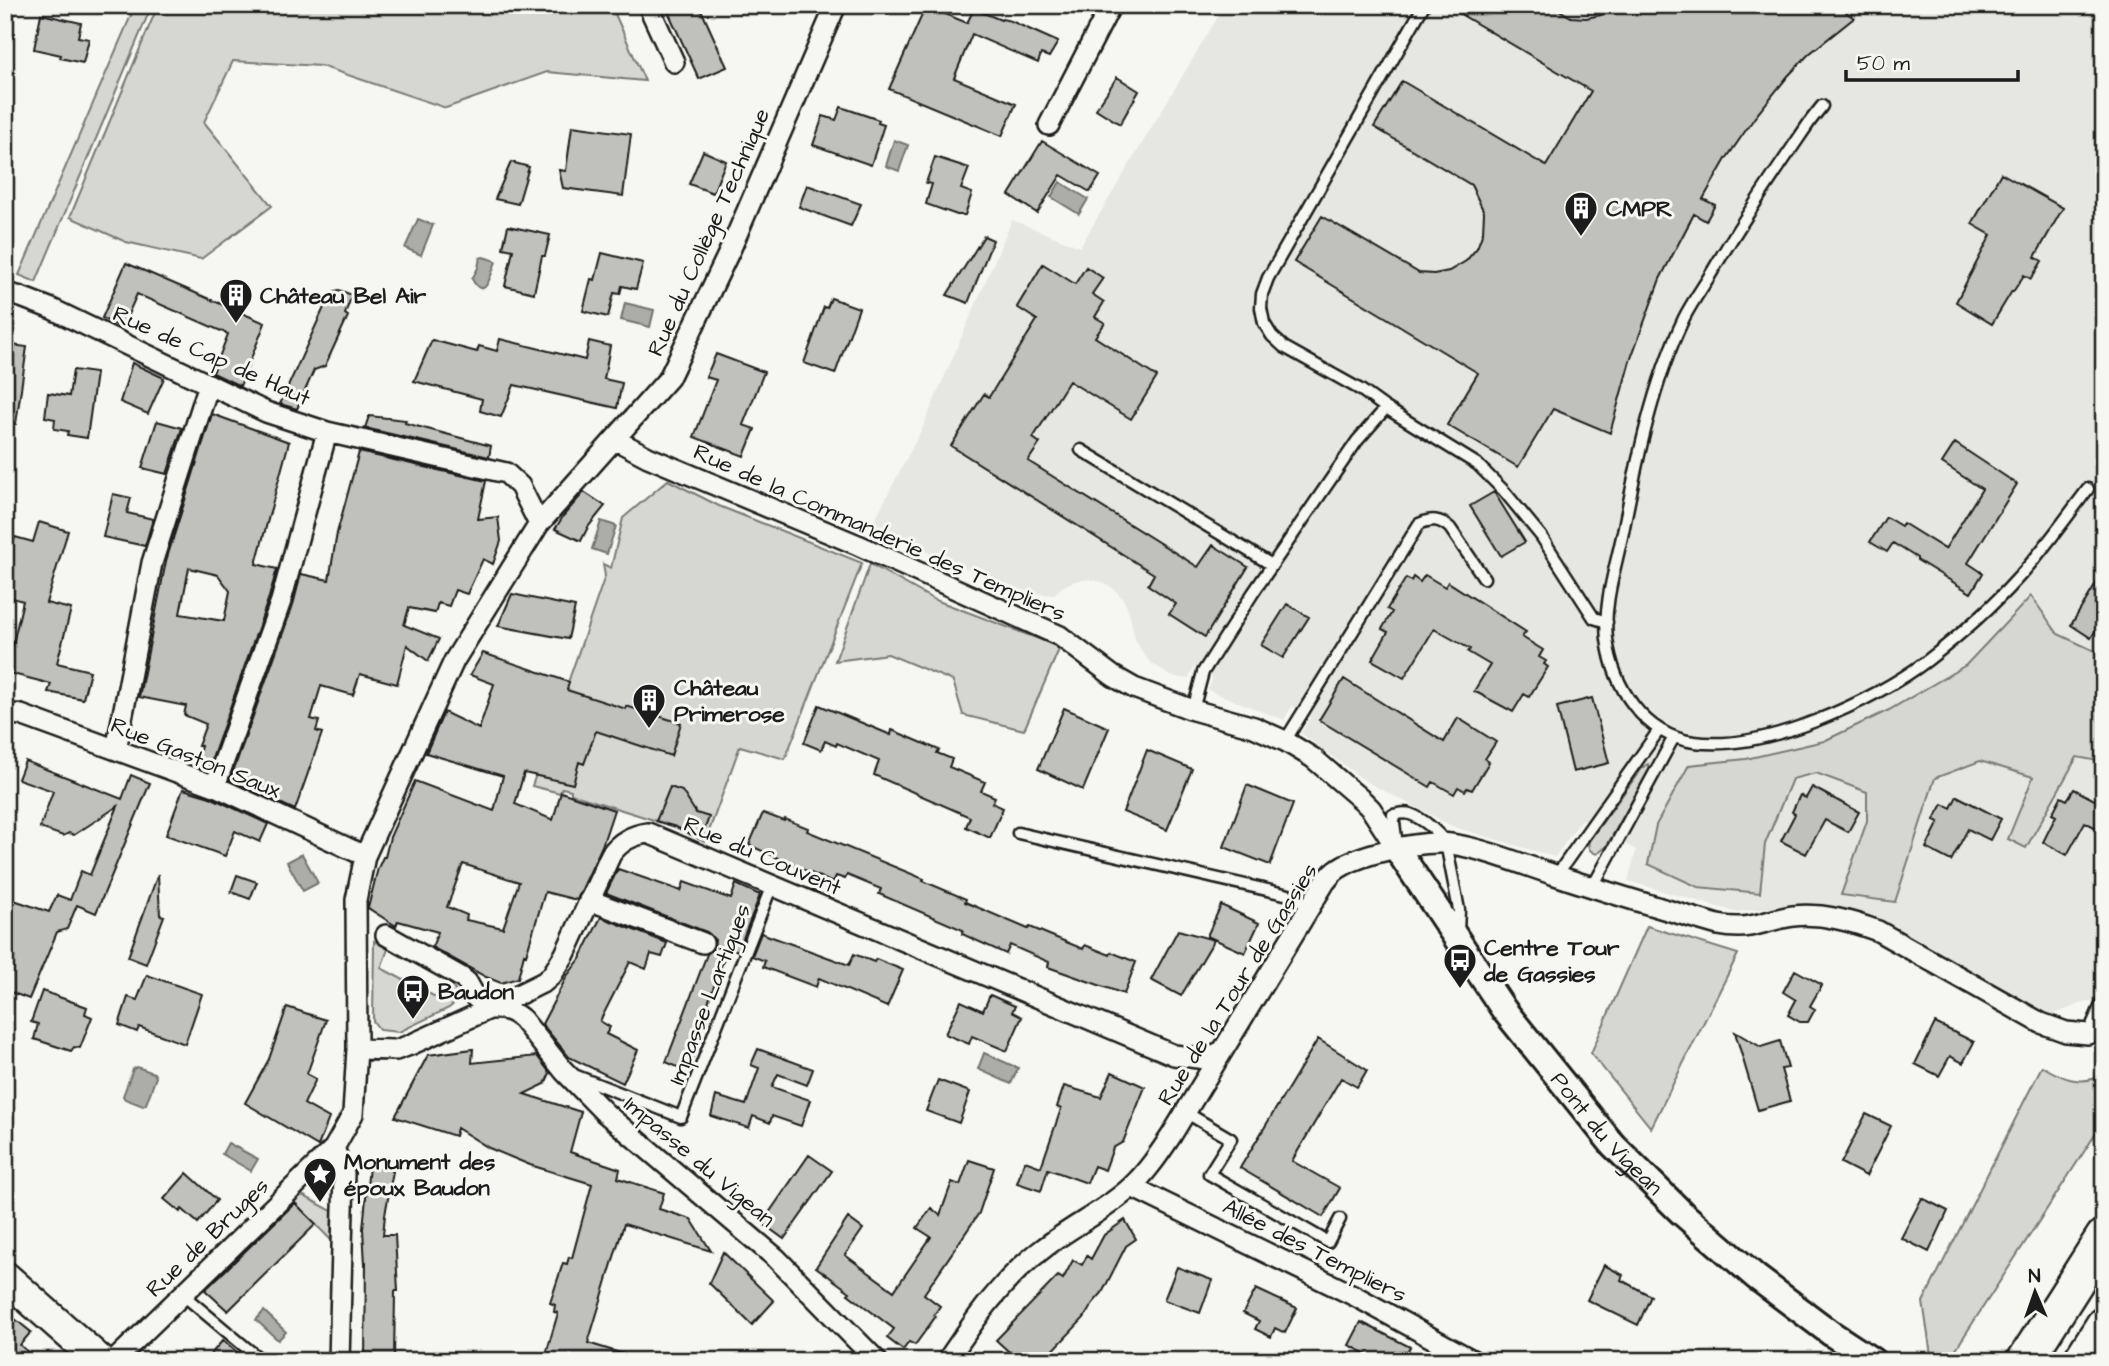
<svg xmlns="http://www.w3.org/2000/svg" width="2109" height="1366" viewBox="0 0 2109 1366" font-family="'Architects Daughter',sans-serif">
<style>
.built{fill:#e6e6e2}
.green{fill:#d6d6d2;stroke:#797977;stroke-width:2}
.water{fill:#acaca9;stroke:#727271;stroke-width:2}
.building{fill:#c0c0bd;stroke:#1c1c1c;stroke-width:2;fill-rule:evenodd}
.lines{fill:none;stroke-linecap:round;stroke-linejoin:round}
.service-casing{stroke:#1c1c1c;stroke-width:15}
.minor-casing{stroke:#1c1c1c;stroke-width:24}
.tertiary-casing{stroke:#1c1c1c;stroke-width:30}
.primary-casing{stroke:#1c1c1c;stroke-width:35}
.motorway-casing{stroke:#1c1c1c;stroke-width:40}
.service{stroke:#f6f6f2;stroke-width:10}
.minor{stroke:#f6f6f2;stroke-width:19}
.tertiary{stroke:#f6f6f2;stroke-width:24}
.primary{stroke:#f6f6f2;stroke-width:30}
.motorway{stroke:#f6f6f2;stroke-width:35}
.labels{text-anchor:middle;stroke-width:6;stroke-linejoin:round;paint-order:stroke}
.poi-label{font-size:23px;font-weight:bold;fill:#1c1c1c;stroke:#f6f6f2;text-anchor:start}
.street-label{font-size:23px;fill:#1c1c1c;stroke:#f6f6f2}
</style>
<rect width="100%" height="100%" fill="#f6f6f2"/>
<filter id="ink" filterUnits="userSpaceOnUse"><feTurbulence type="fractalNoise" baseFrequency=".0143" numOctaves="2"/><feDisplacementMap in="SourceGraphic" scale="14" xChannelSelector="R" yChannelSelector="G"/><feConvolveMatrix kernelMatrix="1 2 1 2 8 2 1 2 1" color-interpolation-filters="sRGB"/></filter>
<g filter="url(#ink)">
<path class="built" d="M1225,5H2104V1006L2087,1001L2050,1016L1892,924L1845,908L1808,904L1735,912L1628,881L1636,850L1582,819L1555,857L1454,827L1365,781L1301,733L1310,718L1292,706L1284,720L1208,690L1213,678L1194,667L1188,679L1170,676L1149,661L1141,650L1135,639L1129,611L1123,599L1114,589L1102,582L1089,579L1075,581L1063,586L1053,595L1028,592L937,557L873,523L922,429L1012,220L1080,247Z"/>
<path class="green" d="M103,5H152L36,282L19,275L132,13Z
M158,5H611L645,81L547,72L446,108L321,66L233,61L204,122L272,206L201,259L126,242L70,217Z
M668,480L719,506L862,563L785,759L740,746L705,842L676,827L571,794V790L562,788L560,793L532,786L605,576L603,564L611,568L623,518Z
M870,564L933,599L1060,647L1024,730L963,715L953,681L888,654L835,661Z
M2031,596L2058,634L2099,653L2104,649V762L2077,757L2026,848L2008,839L2033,777L1980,761L1935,778L1895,902L1841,895L1867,821V792L1816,773L1792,779L1765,844L1760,893L1698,887L1648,864L1656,825L1689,765L1746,759L1824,741L1889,710L1966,665Z
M1648,764L1650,769L1606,847L1597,854C1590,852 1587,848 1589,841L1642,768Z
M1647,926L1738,954L1651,1128L1591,1053Z
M374,941L388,949L381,968L441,1000L451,984L457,994L455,1003L449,1008L399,1032L380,1030L373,1021Z
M2042,1066C2063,1079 2080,1086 2104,1075V1121L1948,1361H1939L1931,1355L1923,1302Z
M302,1195L332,1211L331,1240L294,1202Z"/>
<path class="water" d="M894,140L908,145L899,171L886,166Z
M1060,182L1088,199L1079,214L1051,197Z
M418,219L433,225L421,255L405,248Z
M483,257L493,260L496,262C492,269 486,305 472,279L478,268L480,258Z
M625,303L654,310L650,327L621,320Z
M601,521L616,526L607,554L592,549Z
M302,854L318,883L303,891L287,862Z
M984,1053L1018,1068L1011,1084L978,1069Z
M137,1067L154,1073L156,1077L146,1104L143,1106L125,1099L123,1096L133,1069Z
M228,1143L258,1159L251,1171L222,1154Z
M264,1311L286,1332L278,1340L256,1320Z"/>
<path class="building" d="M665,5H699L727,67L699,79Z
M1445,5H1551L1571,17L1586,18L1601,15L1618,5H1837L1854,18L1809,54L1788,76L1755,117L1726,159L1703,199L1715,205L1706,221L1694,214L1660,279L1630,361L1610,433L1553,409L1518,467L1447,425L1478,373L1294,262L1322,216L1419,273L1434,274L1449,271L1466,261L1477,248L1483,232L1484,212L1471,185L1374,127L1402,81L1546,166L1591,91Z
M926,6L967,23L974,9L1001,20L1002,19L1011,21L1058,42L1049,57L1041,54L1038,63L972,34L954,78L1016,104L1002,136L889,89Z
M41,14L81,23L78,37L89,39L83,63L60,58L61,55L34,49Z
M1117,77L1139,91L1120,124L1096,109Z
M841,107L879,120L878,123L884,125L871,165L813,145L823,116L836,120Z
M572,126L631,134L623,196L563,188L559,170L566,171Z
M1042,141L1100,176L1090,192L1061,175L1037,213L1009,195Z
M703,151L726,161L713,193L689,184Z
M935,157L969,168L961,189L972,193L965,215H957L926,204L932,184L926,183Z
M511,162L529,167L518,204L495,199Z
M2001,173L2063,208L2035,257L2042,261L2031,279L2024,275L2013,292L2012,291L1992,324L1956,302L1991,235L1972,224Z
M807,185L861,204L851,226L799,207Z
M508,226L550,235L545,256H542L534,293L505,286L513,250L503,248Z
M984,236L993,240L968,303L947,295Z
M602,253L643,263L636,289L622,286L620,294L614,293L608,317L583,311L591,279L595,280Z
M126,263L265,323L240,386L213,373L228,334L137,294L122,328L102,318Z
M1043,264L1075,284L1086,267L1103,278L1092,294L1104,302L1095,317L1105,323L1095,337L1157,377L1131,419L1069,381L1033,438L1040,443L1028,461L1198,567L1213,545L1248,567L1205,637L1169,614L1176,604L1148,585L1154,574L951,446L984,394L989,397L1037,320L1017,307Z
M339,290L352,295L345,314L348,316L325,366L314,370L297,409L280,404L331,292Z
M831,298L859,308L835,374L804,363L824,307L827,308Z
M500,339L585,360L589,341L610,346L604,379L622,383L617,408L514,385L501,417L480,411L482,399L414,381L432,340L477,352L479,346L497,351Z
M5,344L27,347L16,424L5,423Z
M716,354L764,372L743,425L755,429L744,456L694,437L716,380L706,377Z
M132,363L164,378L148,414L120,402Z
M73,370L96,373L87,438L67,435L68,431L54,429L55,419L45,417L48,393L69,396Z
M212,414L289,442L256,564L277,569L269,597L208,770L196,766L201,746H198L206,724L184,715L186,706L139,697L166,561ZM189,568L218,575L230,591L224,621L180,614Z
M369,416L406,420L405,423L491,446L489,457L365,428Z
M157,421L182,428L167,474L142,468Z
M1955,443L2017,484L1968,563L1983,573L1971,593L1917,560V558L1893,543L1887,552L1870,542L1886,517L1901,526L1903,523L1945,549L1982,489L1942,463Z
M359,452L486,481L478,519L498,517L501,541L493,564L483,559L467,594L455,590L449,606L438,603L435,613L409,608L404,625L439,639L428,661L407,645L397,684L360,674L353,695L321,686L311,719L319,721L316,731L322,733L295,810L230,780L293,605L301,574L329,580L337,533Z
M584,492L605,506L588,527L581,541L555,529L564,515Z
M1494,492L1525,542L1501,556L1470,506Z
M113,494L131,498L127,513L153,519L145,546L103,537Z
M39,522L68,531L46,603L71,609L57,663L90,671L83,699L48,692L51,684L5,672V650L11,652L23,601L5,596V570L15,537L33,542Z
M2104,571V617L2091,638L2071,625Z
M1425,575L1445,587L1448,582L1526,632L1522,637L1543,650L1539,657L1546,661L1544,664L1548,667L1529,697L1524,694L1513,712L1474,691L1490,665L1468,652L1470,649L1434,629L1404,678L1372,660L1388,632L1382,629L1392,612L1387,609L1406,578L1411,581L1413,577L1420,582Z
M512,594L575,607L568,639L498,626Z
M1287,604L1309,617L1283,658L1261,645Z
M483,653L569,682L567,690L626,709V706L681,723L671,756L596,731L584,764L579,762L573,784L524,773L515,804L553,820L561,792L614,810L602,846L577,900L545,892L526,955L524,954L518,978L501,983L486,977L432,947L438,932L398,921L396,926L368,908L378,868L383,857H385L390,837L415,781L494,811L503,776L426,753L444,712L479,729L494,684L470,675ZM463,864L519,882L503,928L466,920L467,915L447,907Z
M1344,679L1444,742L1458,718L1496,742L1485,759L1489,762L1472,790L1467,788L1465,791L1458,787L1454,794L1433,782L1430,787L1319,720Z
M1592,698L1609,763L1573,772L1557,707Z
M819,705L891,735L892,730L939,750L937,753L952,759L949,767L985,782L981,791L995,797L992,803L1003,808L990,838L966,827L970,817L874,775L879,761L837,743L836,746L825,741L821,750L804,743Z
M1064,708L1109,728L1083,790L1038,769Z
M1147,750L1192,769L1167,830L1123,812Z
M25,761L122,799L131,775L150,783L96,913L77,905L67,929L57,932L29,999L5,990V897L49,912L57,895L70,900L81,871L90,875L118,806L74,835L69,833L63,836L40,828L53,791L18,779Z
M1247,785L1293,804L1270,865L1224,847Z
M670,787L682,791L696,813L709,817L701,839L676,827L656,821Z
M1812,787L1859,812L1848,832L1825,820L1806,854L1781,841L1795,814L1792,812L1800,795L1806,798Z
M183,789L210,797L268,824L260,842L235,831L225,856L166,835Z
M2074,789L2104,805V832L2085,822L2067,855L2043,842L2056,816L2052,814L2061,797L2067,800Z
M1957,796L2001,819L1990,840L1968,829L1951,861L1926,848L1939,822L1934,820L1943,804L1951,808Z
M763,813L784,821L785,819L808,828L807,831L924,879L923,881L966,899L965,902L1028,929L1030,927L1083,949L1085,945L1110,955L1111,952L1136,962L1124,994L1048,967L1049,962L1010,945L1006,954L962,934L963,930L879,894L881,889L847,875L845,879L836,876L833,883L749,845Z
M618,869L681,891L684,882L731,899L736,884L760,895L738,951L728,947L708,1003L710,1004L700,1033L702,1034L687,1071L666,1062L707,954L714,948L715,940L707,932L606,893Z
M158,874L160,915L164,916L146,964L128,957Z
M237,875L257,882L250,899L231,892Z
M1221,905L1259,923L1245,953L1207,936Z
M601,917L667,943L662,957L651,954L646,969L630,962L600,1021L610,1027L606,1034L638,1050L623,1083L569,1057L542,1024L567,976L580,959Z
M1178,930L1214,940L1181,996L1151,980Z
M761,933L849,965L854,954L874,962L876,959L903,970L887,1007L819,978L816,987L763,967L765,961L752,956Z
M1795,970L1822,985L1810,1006L1815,1009L1808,1022H1800L1788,1015L1796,1000L1783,992Z
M147,975L202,994L185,1044L139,1027L137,1032L119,1025L128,997L137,1000Z
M42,991L87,1007L85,1014L92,1017L80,1048L74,1047L71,1051L34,1039L38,1024L31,1022Z
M990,995L1015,1006L1012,1012L1022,1017L1007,1051L972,1036L969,1044L945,1034L961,1001L983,1011Z
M287,1007L326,1020L307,1074L316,1079L304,1104L329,1118L318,1146L245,1103L269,1059Z
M1935,1023L1974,1042L1963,1063L1950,1056L1939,1076L1915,1064Z
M1735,1032L1761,1047L1780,1041L1788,1068L1781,1069L1790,1101L1758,1110Z
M1318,1039L1367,1070L1357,1087L1341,1078L1292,1161L1340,1188L1323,1217L1240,1168Z
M473,1049L472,1063L537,1056L550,1073L545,1084L524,1094L581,1112L570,1152L620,1169L618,1178L664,1193L659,1209L691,1219L711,1251L624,1224L588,1343L630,1356V1361H544L558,1313L554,1312L555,1305L550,1303L563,1263L567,1264L569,1257L572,1258L592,1184L530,1165L489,1148L457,1128L455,1136L395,1117L428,1055Z
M758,1049L813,1069L807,1085L778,1074L772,1087L810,1100L801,1126L772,1116L770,1123L753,1116L749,1128L711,1116L716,1096L746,1105L759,1068L751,1065Z
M1112,1072L1145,1087L1123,1142L1113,1148L1105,1170L1094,1166L1087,1183L1048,1169L1041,1191L1017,1183L1025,1161L1041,1167L1061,1109L1057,1107L1064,1086L1101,1097Z
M938,1080L970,1092L959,1123L926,1111Z
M1866,1114L1891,1126L1866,1176L1841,1163Z
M809,1155L832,1171L784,1239L762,1223Z
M969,1160L994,1168L979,1213L924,1294L940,1306L934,1315L936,1316L915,1345L909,1342L903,1350L887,1338L894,1329L848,1294L850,1292L816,1267L848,1218L863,1229L845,1255L894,1291L931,1237L917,1228L931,1208L940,1215L952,1182L960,1185Z
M369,1166L393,1171L385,1215L383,1235H395L398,1291H395L394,1361H365L366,1263L365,1264L363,1229Z
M187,1173L217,1200L198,1223L182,1209L180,1212L164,1199Z
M1922,1198L1948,1211L1929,1252L1901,1238Z
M295,1203L316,1224L228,1311L205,1290Z
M1125,1220L1136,1239L1126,1246L1102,1293L1093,1303L1084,1318L1047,1357L1043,1354L1036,1361H1019L996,1340L1058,1276L1063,1279L1073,1260L1082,1265L1087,1256L1091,1259L1104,1235Z
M723,1252L774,1301L752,1325L709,1283Z
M1604,1265L1623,1275L1621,1280L1651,1296L1638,1325L1587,1300Z
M1177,1267L1212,1280L1200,1313L1164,1300Z
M1256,1289L1297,1308L1285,1333L1275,1328L1271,1337L1255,1329L1259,1321L1243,1313Z
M5,1311L31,1332L20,1345L38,1361H5Z
M1361,1322L1410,1347L1403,1361H1380L1349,1345Z
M223,1340L247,1361H205Z"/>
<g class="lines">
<defs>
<path id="service" d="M1424,5L1268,278L1262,294L1261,308L1264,323L1272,336L1284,347L1361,390L1386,408L1477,464L1504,491L1541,536L1594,618L1607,622
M1822,106L1811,120C1777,170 1742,220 1712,272C1703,287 1692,302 1684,318C1652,385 1637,460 1623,532C1616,566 1603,605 1607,639C1613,686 1643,735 1694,742C1764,752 1873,702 1928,660C1959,636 1991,608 2017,579C2043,551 2065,519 2088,489
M1081,450L1272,565
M1193,710L1203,672L1253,593L1357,441L1386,408
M1285,741L1419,524C1432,518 1440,519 1450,528L1484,578
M1018,833L1289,895L1310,906
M1396,838L1393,815C1398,814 1405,812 1410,814C1424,819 1438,832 1446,843L1459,910L1458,932
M1556,876L1659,730
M1592,888L1674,737
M2088,1034L2104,998
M574,1075L681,1117L772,885
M1185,1112L1231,1139L1209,1174L1328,1242L1340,1219
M182,1294L262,1361"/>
<path id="minor" d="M648,5L674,62
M1049,125L1111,5
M5,293L21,297L52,309L266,412L327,432L506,473L520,486L539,524
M616,440L648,457L858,545L1060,636L1113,676L1134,688L1193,710L1254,727L1285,741L1313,758L1363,801L1371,809L1397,849
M5,713L21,715L215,786L365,856
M116,750L152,563L209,384
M215,786L281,601L327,432
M589,900L703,943
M386,935L461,977L467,982L476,998L489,1009
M490,1009C504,1008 511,1010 522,1019L564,1071L604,1112L776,1258L877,1361
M357,1049L396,1050L410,1045L489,1009L544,982L552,975L565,954L611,854C621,841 632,835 648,833L1174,1055L1206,1059L1222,1051
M334,1148L344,1173L339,1361
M1132,1187L1355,1296L1474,1361
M114,1361L334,1148L353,1114L357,1049L356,900L365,856L454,661L539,524L669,378L731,248L836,5
M947,1361C975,1319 1003,1278 1044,1248C1072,1226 1105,1211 1131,1187C1147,1172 1159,1154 1171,1136L1325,882C1328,879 1331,874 1335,871C1356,854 1416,842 1442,843C1475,845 1523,865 1555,875C1609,893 1663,909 1718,925C1729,927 1740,928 1750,926C1765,923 1778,918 1793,916C1823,913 1851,921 1878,931L2041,1023L2066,1032L2088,1034"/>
<g id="tertiary">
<path id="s1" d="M1397,849L1504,1010L1613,1145L1682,1213L1756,1277L1832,1334L1873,1361"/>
</g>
<path id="primary" d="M5,1277L100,1361"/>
<path id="motorway" d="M2025,1361L2104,1237
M2081,1361L2104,1325"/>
</defs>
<use href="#service" class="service-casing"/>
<use href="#minor" class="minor-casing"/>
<use href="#tertiary" class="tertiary-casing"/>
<use href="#primary" class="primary-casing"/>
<use href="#motorway" class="motorway-casing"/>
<use href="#service" class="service"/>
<use href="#minor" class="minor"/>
<use href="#tertiary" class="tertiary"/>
<use href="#primary" class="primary"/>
<use href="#motorway" class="motorway"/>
</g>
</g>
<defs>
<symbol id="building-pin" viewBox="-11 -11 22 30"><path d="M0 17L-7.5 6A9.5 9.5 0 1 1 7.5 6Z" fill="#1c1c1c" stroke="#f6f6f2"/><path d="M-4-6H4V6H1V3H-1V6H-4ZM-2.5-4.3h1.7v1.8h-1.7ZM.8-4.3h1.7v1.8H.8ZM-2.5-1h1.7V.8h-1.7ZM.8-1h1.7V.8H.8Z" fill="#fff"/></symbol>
<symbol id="bus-pin" viewBox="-11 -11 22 30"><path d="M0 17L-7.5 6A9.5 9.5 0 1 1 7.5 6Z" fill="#1c1c1c" stroke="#f6f6f2"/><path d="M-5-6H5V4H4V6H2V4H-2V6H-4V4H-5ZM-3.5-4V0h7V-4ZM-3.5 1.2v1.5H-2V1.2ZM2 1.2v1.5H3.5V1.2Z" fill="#fff"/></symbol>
<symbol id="sight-pin" viewBox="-11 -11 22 30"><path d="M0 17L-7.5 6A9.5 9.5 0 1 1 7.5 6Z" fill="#1c1c1c" stroke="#f6f6f2"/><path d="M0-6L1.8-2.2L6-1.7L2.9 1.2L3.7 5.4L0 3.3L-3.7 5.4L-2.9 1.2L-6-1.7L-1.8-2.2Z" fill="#fff"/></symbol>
</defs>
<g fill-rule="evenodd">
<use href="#building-pin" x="1562" y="189" width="38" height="52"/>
<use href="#building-pin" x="217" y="276" width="38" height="52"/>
<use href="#building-pin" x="630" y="681" width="38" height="52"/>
<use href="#bus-pin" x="1441" y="941" width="38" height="52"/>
<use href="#bus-pin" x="394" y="972" width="38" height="52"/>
<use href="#sight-pin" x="301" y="1155" width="38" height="52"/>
</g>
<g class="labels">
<g class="poi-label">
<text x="1606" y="216">CMPR</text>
<text x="260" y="303">Château Bel Air</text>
<text x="674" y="695">Château<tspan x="674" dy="26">Primerose</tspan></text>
<text x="1484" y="955">Centre Tour<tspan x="1484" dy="26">de Gassies</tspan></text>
<text x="438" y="999">Baudon</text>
<text x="344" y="1169">Monument des<tspan x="344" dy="26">époux Baudon</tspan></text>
</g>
<g class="street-label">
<text transform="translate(708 232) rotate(-66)" y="8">Rue du Collège Technique</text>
<text transform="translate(212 355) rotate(24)" y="8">Rue de Cap de Haut</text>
<text transform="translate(880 532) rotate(24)" y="8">Rue de la Commanderie des Templiers</text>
<text transform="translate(196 757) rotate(22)" y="8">Rue Gaston Saux</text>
<text transform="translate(763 855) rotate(23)" y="8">Rue du Couvent</text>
<text transform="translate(1237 984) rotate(-58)" y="8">Rue de la Tour de Gassies</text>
<text transform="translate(709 994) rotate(-69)" y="8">Impasse Lartigues</text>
<text dy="8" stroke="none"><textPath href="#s1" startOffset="354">Pont du Vigean</textPath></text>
<text transform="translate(700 1161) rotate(40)" y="8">Impasse du Vigean</text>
<text transform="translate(207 1237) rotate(-44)" y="8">Rue de Bruges</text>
<text transform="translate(1315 1250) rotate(27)" y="8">Allée des Templiers</text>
</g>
</g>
<rect width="2109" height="1366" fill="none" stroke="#f6f6f2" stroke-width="28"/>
<rect x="14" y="14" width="2081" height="1338" fill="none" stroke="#1c1c1c" stroke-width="2.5" filter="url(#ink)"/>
<g transform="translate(2035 1292) rotate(358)" stroke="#f6f6f2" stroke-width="5" paint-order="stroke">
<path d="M0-5L12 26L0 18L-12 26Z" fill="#1c1c1c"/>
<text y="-10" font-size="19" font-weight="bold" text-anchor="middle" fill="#1c1c1c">N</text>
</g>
<path d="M1846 70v10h172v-10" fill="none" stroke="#1c1c1c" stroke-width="3.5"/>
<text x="1857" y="70" font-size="21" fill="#1c1c1c" stroke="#f6f6f2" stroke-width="5" paint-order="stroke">50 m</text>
</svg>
